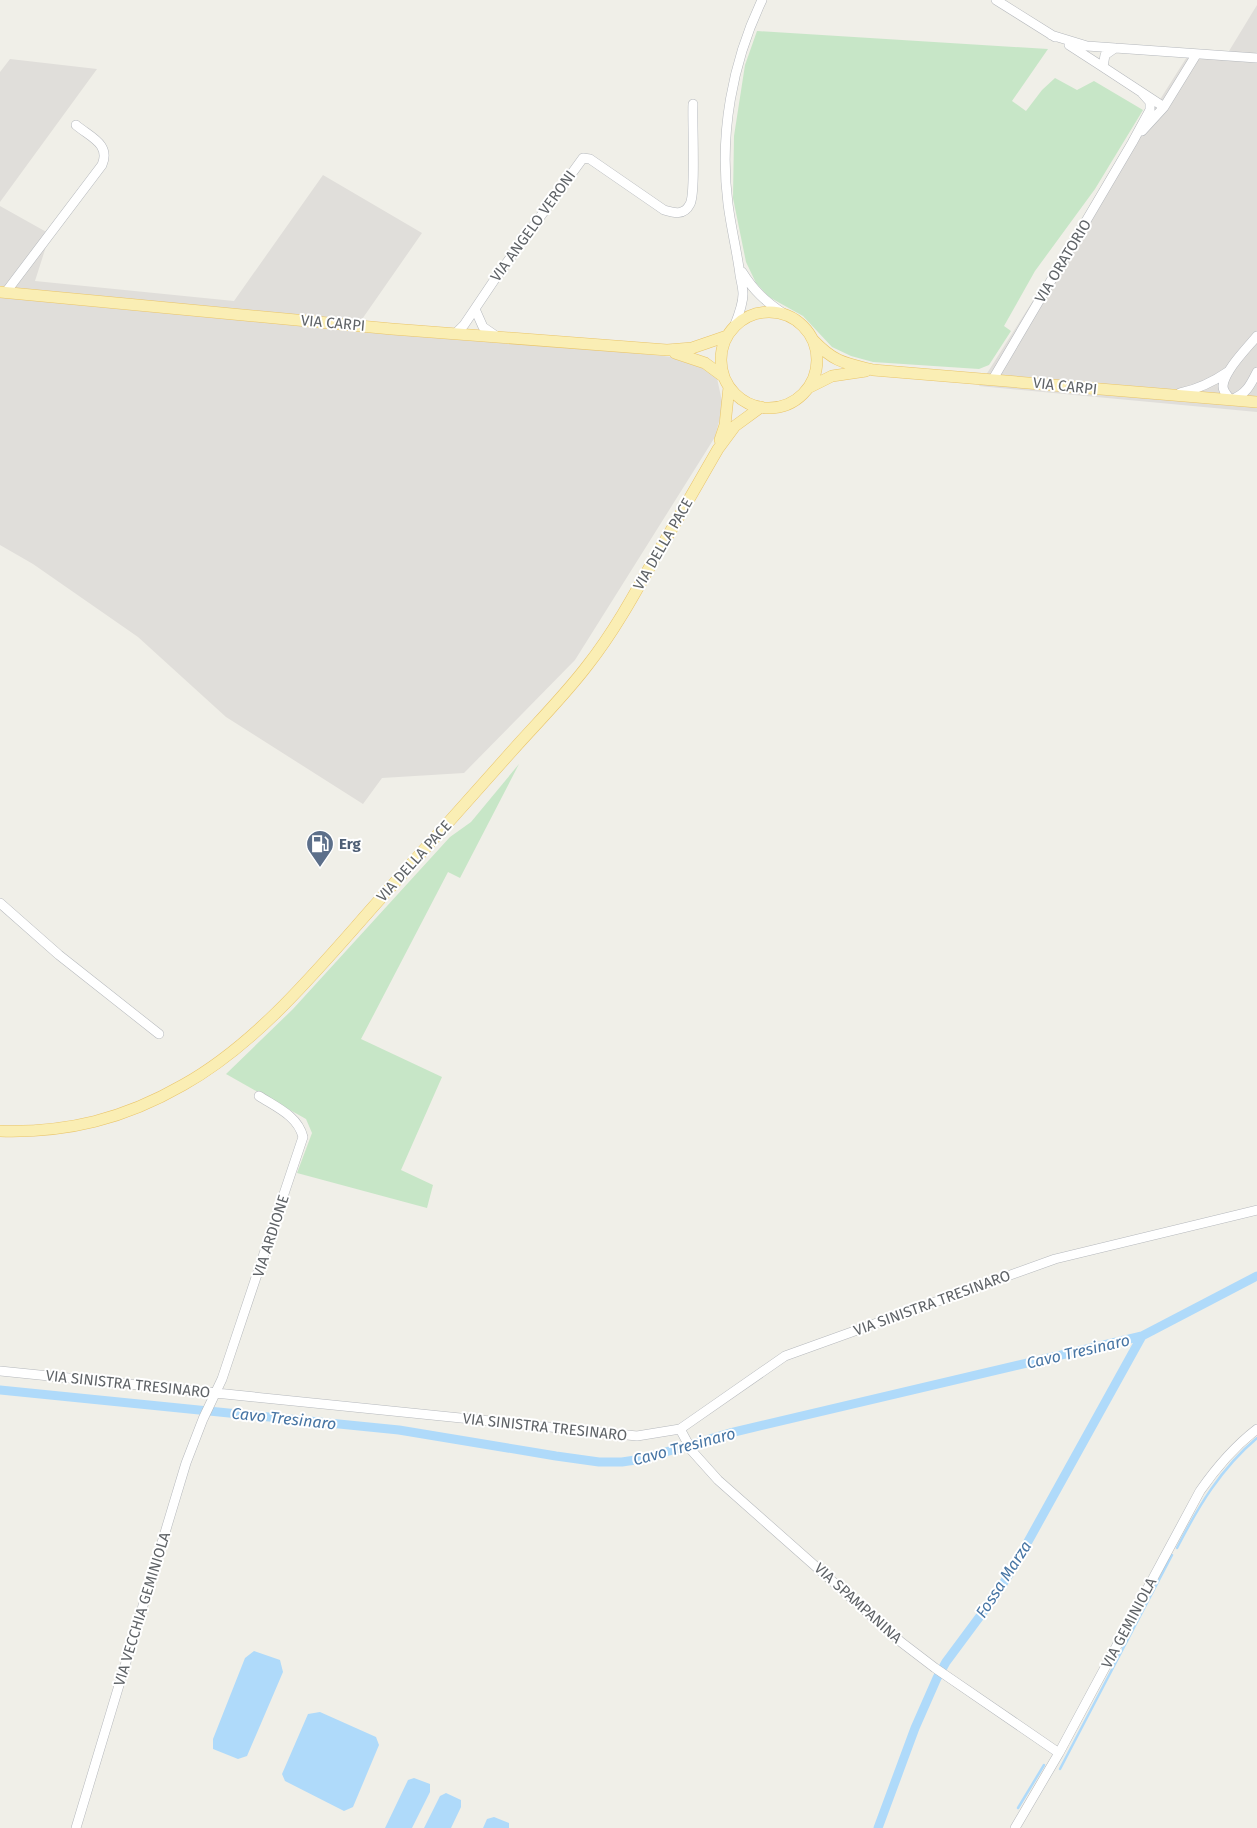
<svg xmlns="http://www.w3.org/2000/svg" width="1257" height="1828" viewBox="0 0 1257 1828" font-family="'Fira Sans',sans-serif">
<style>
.industrial{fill:#e0deda}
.green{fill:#c7e6c7}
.water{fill:#afdafa}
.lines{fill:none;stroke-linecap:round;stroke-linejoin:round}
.stream{stroke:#afdafa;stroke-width:2.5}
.canal{stroke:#afdafa;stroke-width:9}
.minor-casing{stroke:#b5b8bc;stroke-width:10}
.major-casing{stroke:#e9c469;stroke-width:12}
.minor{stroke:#fff;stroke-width:9}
.major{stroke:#faeeb4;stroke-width:11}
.labels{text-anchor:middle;stroke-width:4;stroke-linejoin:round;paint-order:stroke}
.street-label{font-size:15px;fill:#5f6367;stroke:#fff}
.service-label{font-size:15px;font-weight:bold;fill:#4e5e75;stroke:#fff;text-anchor:start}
.water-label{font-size:16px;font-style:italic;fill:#4775a4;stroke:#fff}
</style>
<rect width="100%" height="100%" fill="#f0efe8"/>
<path class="industrial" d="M1257,5V412L979,386L1190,52L1226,56Z
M10,59L97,69L0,202V72Z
M323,175L422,233L358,325L673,357L699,365L717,378L723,406L715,437L575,660L464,773L382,778L363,804L226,717L138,637L33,564L0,545V206L50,234L35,281L234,301Z"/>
<path class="green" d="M757,31L1048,49L1012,101L1026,111L1042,90L1055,78L1077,90L1094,81L1143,110L1095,189L1035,271L1004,326L1011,331L989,365L979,369L873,362L851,356L832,347L803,316L769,297L756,283L746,262L733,198L734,136L745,65Z
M519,764L460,878L448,872L361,1039L442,1077L401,1170L433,1185L427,1208L297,1173L312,1133L306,1119L226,1074L293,1009L450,837L471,822Z"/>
<path class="water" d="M254,1651L280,1660L283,1672L247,1756L238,1759L213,1749V1739L245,1658Z
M320,1712L376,1737L379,1745L353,1807L344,1811L285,1781L282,1774L308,1714Z
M414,1778L430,1784V1792L412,1828H385L408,1780Z
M446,1793L461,1800V1807L451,1828H424L440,1796Z
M494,1817L509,1823V1828H483L487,1819Z"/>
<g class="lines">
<path class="stream" d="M1177,1548C1198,1507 1221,1468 1257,1438
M1060,1769L1172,1555
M1018,1808L1044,1765"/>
<path class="canal" d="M0,1390L399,1430L556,1456L599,1462H622L642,1459L730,1433L1142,1336L1257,1276
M878,1828L915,1728L937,1678L946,1662L995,1596L1015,1565L1142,1336"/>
<defs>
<path id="minor" d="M996,0L1055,37
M1051,35L1087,46L1257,58
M1069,45L1103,67
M1115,48L1105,55L1103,67L1164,107
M1142,131L1164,107L1196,55
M742,272C754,291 765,301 784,314
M6,292L102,165C111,144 90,137 76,125
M475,309L483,327L496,336
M734,327C738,317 743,305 743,294C743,288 741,281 740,275C737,251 731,228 728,204C719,134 732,63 762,0
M455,334L464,325L497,276L583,158L590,159L664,210C674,213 684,216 690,204C696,194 692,120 693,104
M1257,336C1247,348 1224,371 1223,386C1223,392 1227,395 1231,400C1246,394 1250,386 1257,372
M993,379L1132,143L1150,110V102L1142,93
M1180,393C1199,389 1213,382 1229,371
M0,903L59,955L159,1034
M0,1371L637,1436L680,1429L785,1356L1055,1259L1257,1210
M680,1429L692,1451L718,1480L901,1642L935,1668L1059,1753
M76,1828L186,1463L203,1419L222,1379L303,1137C298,1116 276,1107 259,1096
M1015,1828L1059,1753L1200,1491C1216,1468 1235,1446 1257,1429"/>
<path id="major" d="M0,292L392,329L667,350L692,348L727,336
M721 360a48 48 0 1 1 96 0a48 48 0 1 1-96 0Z
M813,340C834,362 844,363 873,370L1257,402
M675,353L705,363L724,377
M808,388L832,376L866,371
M720,440L725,425L729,387
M0,1131C67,1133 124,1119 183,1085C260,1042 322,964 381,898C425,849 468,800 512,751C537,723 564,696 587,666C613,633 633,597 653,561C675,524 696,487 718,449L735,426L761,407"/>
</defs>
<use href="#minor" class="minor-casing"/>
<use href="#major" class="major-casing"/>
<use href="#minor" class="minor"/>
<use href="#major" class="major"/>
</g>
<defs>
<symbol id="fuel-pin" viewBox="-11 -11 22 30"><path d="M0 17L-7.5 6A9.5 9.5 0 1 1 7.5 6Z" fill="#5c6f8a" stroke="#fff"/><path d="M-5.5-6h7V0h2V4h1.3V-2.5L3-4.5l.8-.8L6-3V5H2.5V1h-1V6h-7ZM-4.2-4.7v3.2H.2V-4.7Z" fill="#fff"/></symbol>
</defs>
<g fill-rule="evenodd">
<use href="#fuel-pin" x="304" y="828" width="32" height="43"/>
</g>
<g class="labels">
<g class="street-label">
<text transform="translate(533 226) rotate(-54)" y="5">VIA ANGELO VERONI</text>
<text transform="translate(1063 261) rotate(-59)" y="5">VIA ORATORIO</text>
<text transform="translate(333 323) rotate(5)" y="5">VIA CARPI</text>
<text transform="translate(1065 386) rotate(6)" y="5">VIA CARPI</text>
<text transform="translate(663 544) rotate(-60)" y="5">VIA DELLA PACE</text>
<text transform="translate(414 861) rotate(-48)" y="5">VIA DELLA PACE</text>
<text transform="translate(271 1236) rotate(-72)" y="5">VIA ARDIONE</text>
<text transform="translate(932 1303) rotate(-20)" y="5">VIA SINISTRA TRESINARO</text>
<text transform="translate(128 1384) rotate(6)" y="5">VIA SINISTRA TRESINARO</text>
<text transform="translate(545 1427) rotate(6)" y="5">VIA SINISTRA TRESINARO</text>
<text transform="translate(858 1603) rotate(42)" y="5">VIA SPAMPANINA</text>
<text transform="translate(142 1609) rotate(-73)" y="5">VIA VECCHIA GEMINIOLA</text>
<text transform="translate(1129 1623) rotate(-62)" y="5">VIA GEMINIOLA</text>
</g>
<g class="service-label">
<text x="339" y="849">Erg</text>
</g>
<g class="water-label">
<text transform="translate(1078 1351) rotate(-13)" y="6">Cavo Tresinaro</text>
<text transform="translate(284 1418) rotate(6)" y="6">Cavo Tresinaro</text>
<text transform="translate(684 1446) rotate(-15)" y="6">Cavo Tresinaro</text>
<text transform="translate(1003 1579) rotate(-57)" y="6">Fossa Marza</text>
</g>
</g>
</svg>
